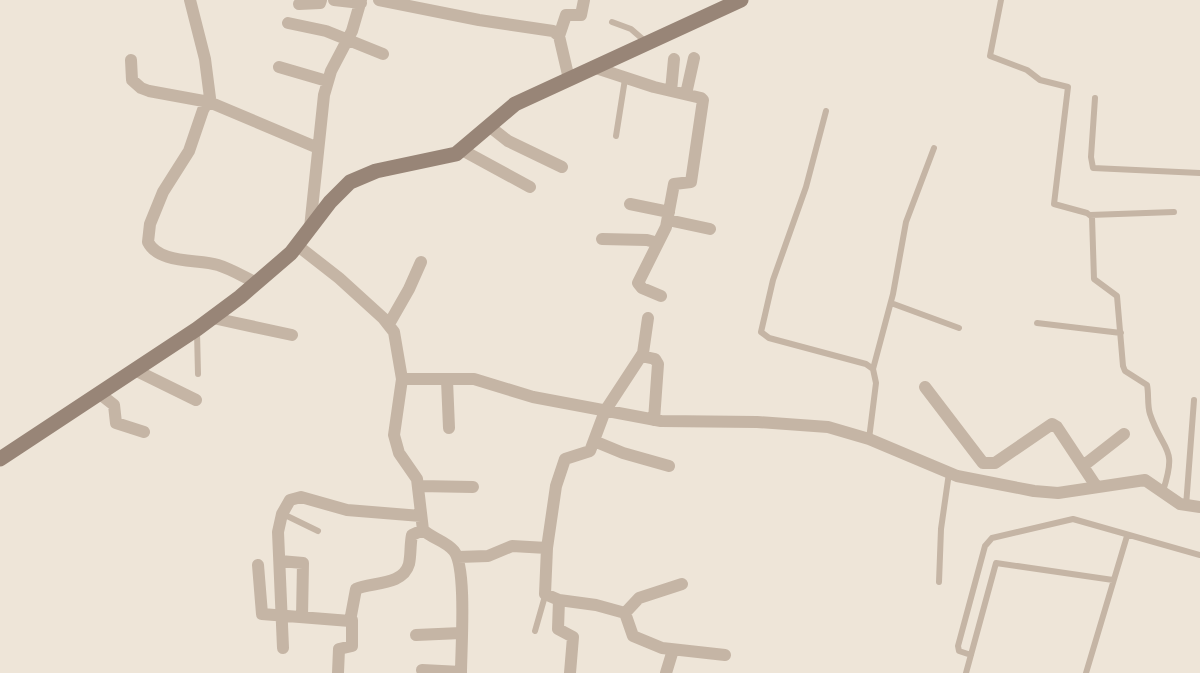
<svg xmlns="http://www.w3.org/2000/svg" width="1200" height="673" viewBox="0 0 1200 673" font-family="Rubik,sans-serif">
<style>
.lines{fill:none;stroke-linecap:round;stroke-linejoin:round}
.lane{stroke:#c5b5a5;stroke-width:6}
.street{stroke:#c5b5a5;stroke-width:12}
.secondary{stroke:#988577;stroke-width:15}
</style>
<rect width="100%" height="100%" fill="#eee5d8"/>
<g class="lines">
<path class="lane" d="M1001,0L990,56L1027,70L1040,80L1068,87L1054,204L1087,213L1092,217L1094,279L1117,296L1123,366L1125,371L1147,385C1149,394 1147,405 1150,414C1163,453 1178,445 1163,491
M612,22L631,29L646,42
M1095,98L1091,157L1093,168L1200,173
M826,111L806,187L773,280L761,332L769,338L866,364L873,369L876,383L869,439
M616,136L625,79
M1090,215L1174,212
M891,303L959,328
M1037,323L1121,333
M197,332L198,374
M873,369L893,294L906,222L934,148
M1186,506L1194,400
M283,514L318,531
M939,582L941,529L949,473
M535,631L545,596
M971,655L959,651L958,646L985,546L992,538L1073,519L1200,555
M966,673L996,563L1113,580
M1086,673L1127,536"/>
<path class="street" d="M190,0L205,59L210,98L203,110L189,151L163,192L150,224L148,242C159,264 197,259 218,265C231,269 244,277 257,283
M334,0L361,3
M379,0L479,20L553,31L559,36L569,79
M299,4L320,3L321,0
M288,23L326,31L383,54
M559,36L566,15H581L584,0
M131,60L132,80L141,88L149,91L209,102L318,148
M279,67L327,81
M593,67L654,87L701,98L703,100L691,182L674,184L666,227L638,283L642,288L661,296
M671,91L674,59
M686,94L694,58
M489,126L508,141L562,167
M462,150L530,187
M630,204L669,212
M668,220L710,229
M310,228L324,95L331,71L352,31L361,0
M602,239L647,240L658,243
M298,246L339,278L383,318L394,332L402,379L394,435L399,453L417,479L423,530C433,539 446,541 454,551C467,568 461,649 461,673
M213,318L292,335
M389,324L409,289L421,262
M641,356L655,359L658,364L654,420
M135,370L196,400
M402,379H474L533,397L661,421L757,422L828,427L869,439L957,476L1034,491L1058,493L1145,480L1180,504L1200,507
M447,380L449,428
M925,387L983,463H995L1052,424L1057,427L1096,486
M100,394L114,405L116,423L144,432
M594,441L623,453L669,466
M1083,466L1124,434
M419,486L473,487
M458,557L488,556L512,546L547,548
M280,561L303,563L302,617
M258,565L262,614L350,621L356,589C371,582 403,586 409,564C411,555 410,545 412,535L423,530
M559,600L596,605L625,613L633,636L662,648L725,655
M625,613L639,598L682,584
M416,635L461,633
M283,648L278,532L282,514L290,500L301,497L347,510L421,516
M422,670L461,672
M338,673L339,649L352,646V620
M570,673L573,637L558,629L559,600L545,594L547,548L556,486L565,459L590,451L605,411L643,353L648,318
M666,673L673,650"/>
<path class="secondary" d="M0,459L197,329L240,297L291,253L330,202L350,182L376,171L456,154L515,104L741,0"/>
</g>
</svg>
